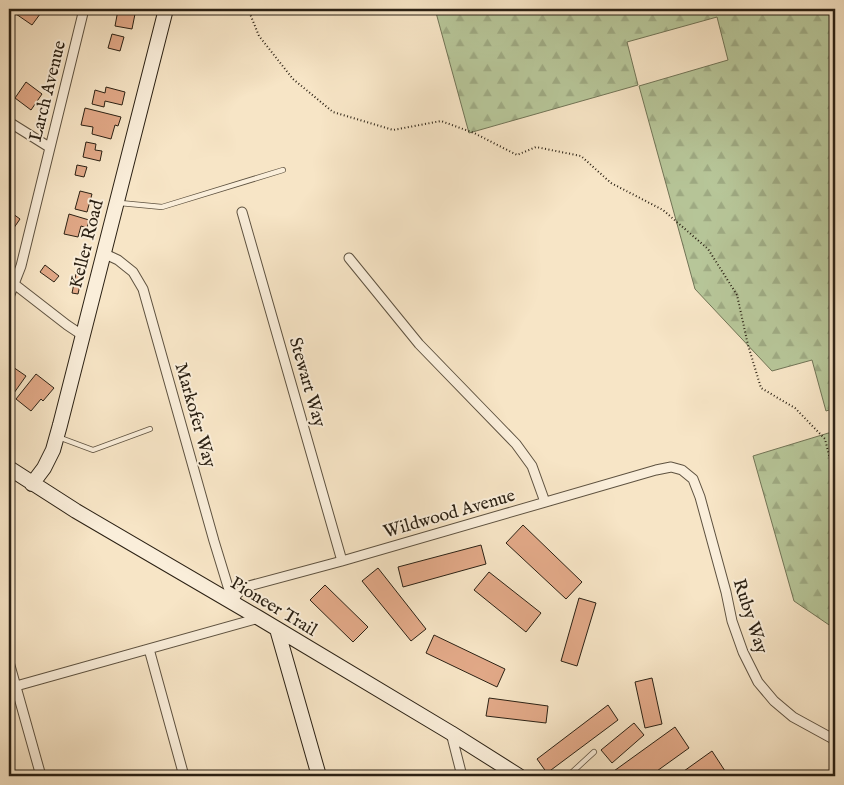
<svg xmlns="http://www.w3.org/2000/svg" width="844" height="785" viewBox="0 0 844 785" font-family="'IM FELL English',serif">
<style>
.forest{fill:url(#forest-firs);stroke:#717456}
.building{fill:#e2a988;stroke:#2b2114}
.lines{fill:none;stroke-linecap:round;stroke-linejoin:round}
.lane-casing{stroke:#5e5240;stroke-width:6}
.street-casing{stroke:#5e5240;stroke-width:11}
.secondary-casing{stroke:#2b2114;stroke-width:16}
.path{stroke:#2b2114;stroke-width:2;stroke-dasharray:1 2.5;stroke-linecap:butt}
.lane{stroke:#faeeda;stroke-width:4.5}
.street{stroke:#faeeda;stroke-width:9}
.secondary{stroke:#faeeda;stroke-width:14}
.labels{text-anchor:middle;stroke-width:4;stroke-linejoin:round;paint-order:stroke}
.street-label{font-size:18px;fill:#2b2114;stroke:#faeeda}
</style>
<defs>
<pattern id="forest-firs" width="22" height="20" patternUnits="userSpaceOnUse" patternTransform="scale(1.25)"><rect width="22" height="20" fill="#b7c699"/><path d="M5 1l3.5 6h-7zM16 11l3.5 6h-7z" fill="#9eaa83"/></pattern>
</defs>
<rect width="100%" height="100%" fill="#f7e5c6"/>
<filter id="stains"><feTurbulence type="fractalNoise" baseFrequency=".004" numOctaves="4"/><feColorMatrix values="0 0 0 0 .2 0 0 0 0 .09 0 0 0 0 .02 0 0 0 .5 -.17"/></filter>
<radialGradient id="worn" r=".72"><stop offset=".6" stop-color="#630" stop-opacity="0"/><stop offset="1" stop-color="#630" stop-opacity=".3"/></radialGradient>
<path class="forest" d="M435,9H835V408L826,411L812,360L772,371L695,289L639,86L728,60L717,17L627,42L638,85L469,133Z
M835,431V629L794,601L753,456Z"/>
<path class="building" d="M20,9H42L43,10L32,25L16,14Z
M118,10L135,14L132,29L115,26Z
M112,34L124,37L120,51L108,48Z
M26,82L42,94L31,110L15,98Z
M106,87L125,92L122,105L105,101L104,107L92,104L95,90L105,93Z
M85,108L121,117L118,126L115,125L111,139L92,134L93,127L81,125Z
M86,142L96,144L95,150L102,151L100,161L83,157Z
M77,165L87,167L84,177L75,175Z
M80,191L92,194L87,212L75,209Z
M9,211L20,219L9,235Z
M69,214L89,220L87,228L81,226L78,237L64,234Z
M45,265L59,276L54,282L40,272Z
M76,274L82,276L78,294L72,293Z
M13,367L26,376L9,400V373Z
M36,374L54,388L43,401L41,399L31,411L16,399Z
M523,525L582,582L566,599L506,543Z
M481,545L486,564L403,587L398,567Z
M378,568L426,629L411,641L362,581Z
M489,572L541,613L526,632L474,590Z
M325,585L368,627L353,642L310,600Z
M579,598L596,603L577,666L561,661Z
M434,635L505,669L497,687L426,653Z
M652,678L662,724L645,728L635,682Z
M489,698L548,706L546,723L486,716Z
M608,705L618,720L547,773L537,759Z
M634,723L644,735L612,763L601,750Z
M675,727L689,748L650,776H607Z
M712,751L727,774L723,776H677Z"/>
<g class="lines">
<defs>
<path id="lane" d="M120,203L162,207L283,170
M58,437L93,450L150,429
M568,776L594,752"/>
<path id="street" d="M9,122L49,147
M242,212L342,561
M103,253L118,260L133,272L143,289L214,541L233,603
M349,258L419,344L516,444L532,466L545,502
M9,280L67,325L82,335
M9,297L14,284L21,266L84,9
M233,603L237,594L245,587L342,561L656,470L671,467L682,470L693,479L700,497L726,592L732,621L743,652L758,682L774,701L793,717L835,740
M149,649L184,776
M9,662L41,776
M9,688L259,618
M451,733L462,776"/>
<path id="secondary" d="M9,468L76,511L259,618L451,733L519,776
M32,484L44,468L53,450L60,425L166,9
M277,629L319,776"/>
</defs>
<use href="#lane" class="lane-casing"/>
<use href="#street" class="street-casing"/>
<use href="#secondary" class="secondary-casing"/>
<path class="path" d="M248,9L259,36L293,79L333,112L393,130L441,121L474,133L517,155L536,147L581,156L611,183L663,210L708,249L737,295L748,345L761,388L795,408L825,439L835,479"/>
<use href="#lane" class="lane"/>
<use href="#street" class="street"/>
<use href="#secondary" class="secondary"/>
</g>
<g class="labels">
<g class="street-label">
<text transform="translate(47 91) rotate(-76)" y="6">Larch Avenue</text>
<text transform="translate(86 244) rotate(-76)" y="6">Keller Road</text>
<text transform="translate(308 382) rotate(74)" y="6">Stewart Way</text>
<text transform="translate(196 415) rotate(74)" y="6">Markofer Way</text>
<text transform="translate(449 513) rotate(-16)" y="6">Wildwood Avenue</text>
<text transform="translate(274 606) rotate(31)" y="6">Pioneer Trail</text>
<text transform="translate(751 616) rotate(72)" y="6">Ruby Way</text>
</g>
</g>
<rect width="844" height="785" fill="none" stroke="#f7e5c6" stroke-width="30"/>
<rect x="10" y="10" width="824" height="765" fill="none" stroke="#2b2114" stroke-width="2.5"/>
<rect x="15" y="15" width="814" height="755" fill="none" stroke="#2b2114"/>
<rect width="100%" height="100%" filter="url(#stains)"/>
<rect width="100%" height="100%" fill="url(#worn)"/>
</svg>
